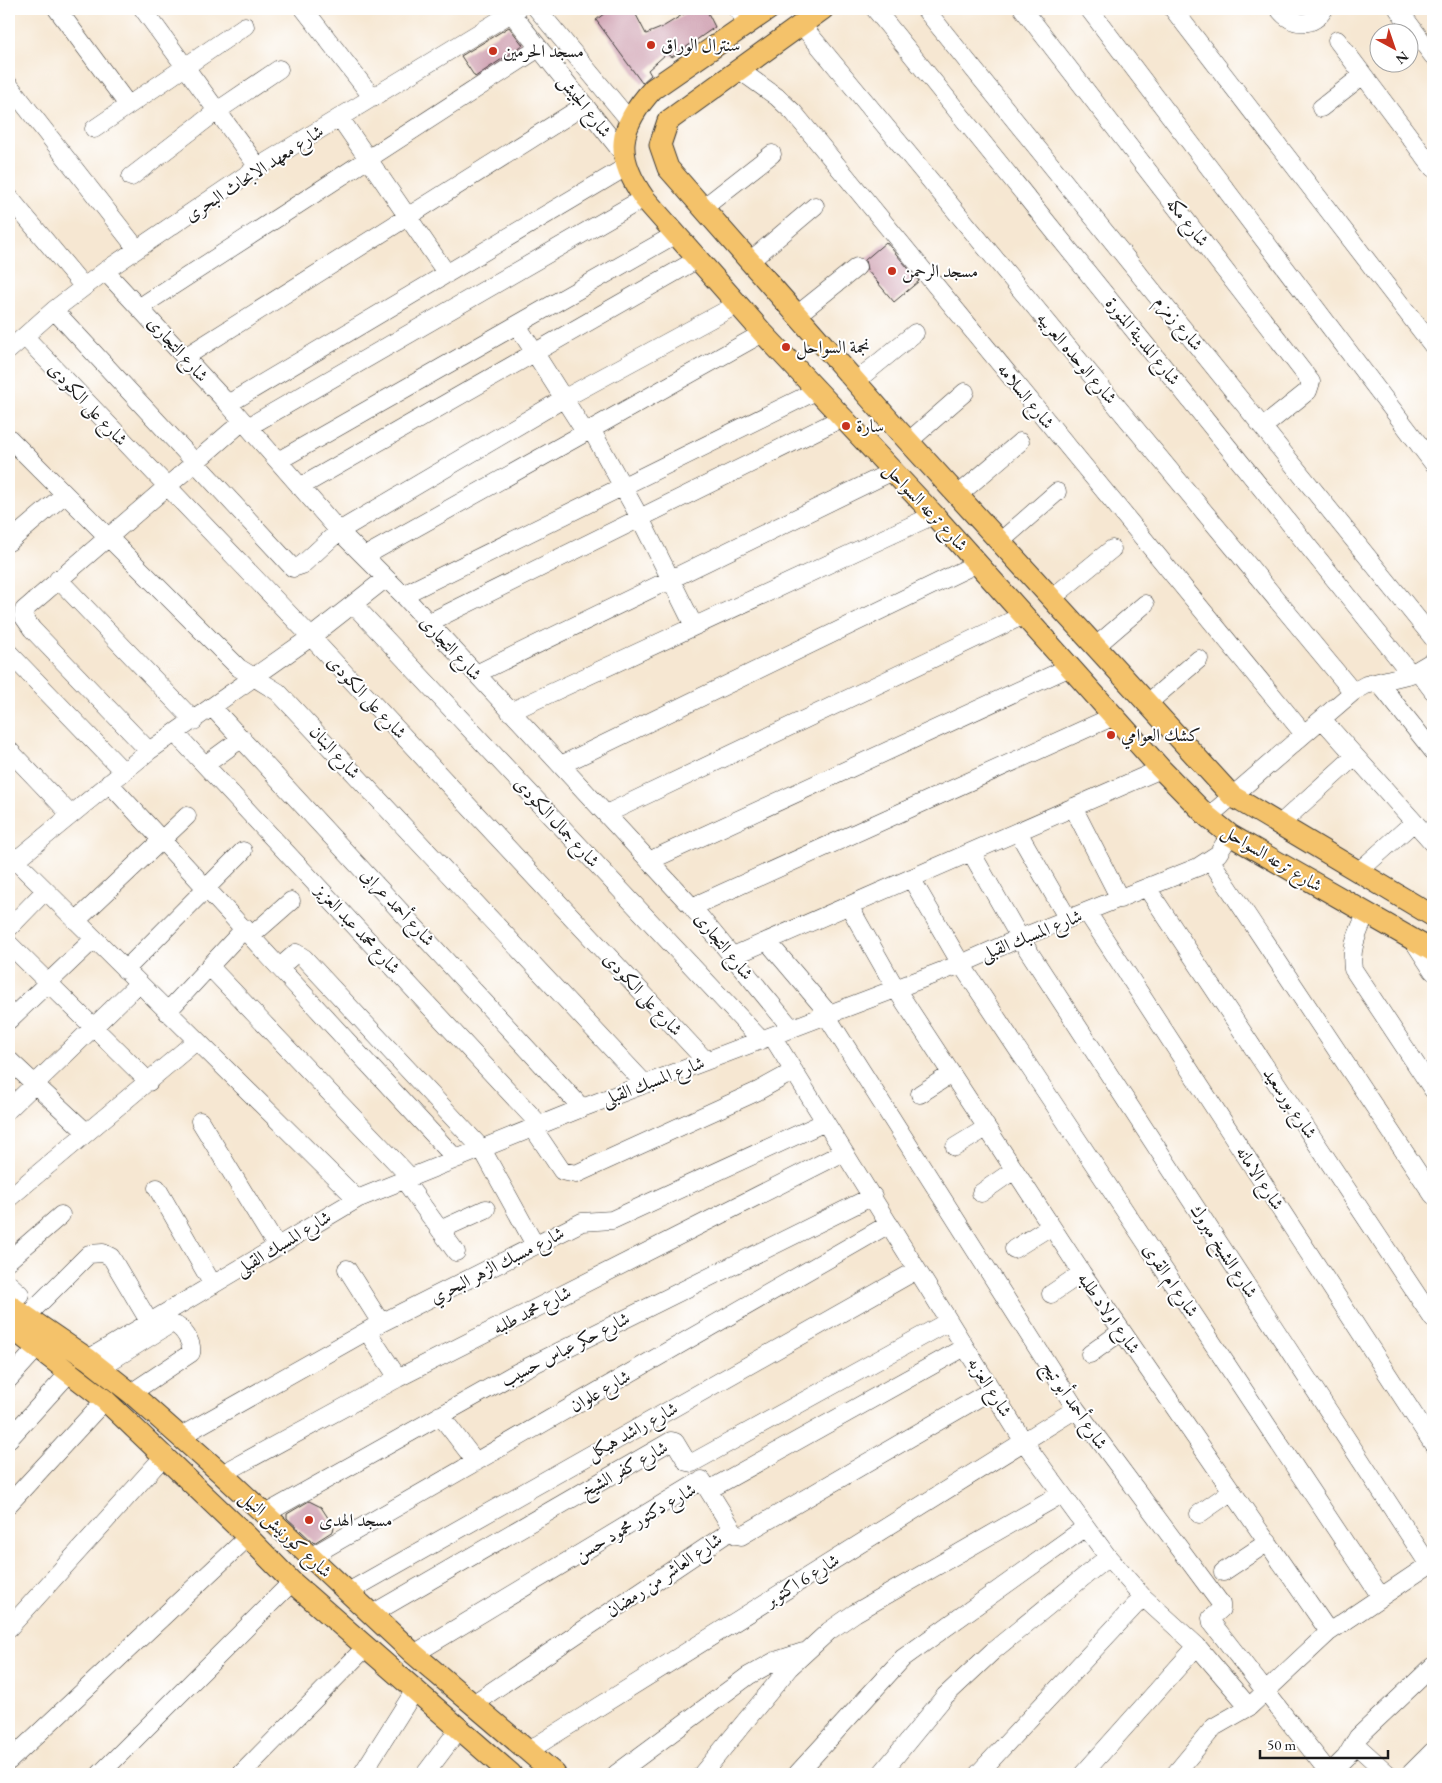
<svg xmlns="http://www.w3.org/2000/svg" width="1442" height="1783" viewBox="0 0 1442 1783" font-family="'EB Garamond',Amiri,serif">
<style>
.building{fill:#ce9eaf}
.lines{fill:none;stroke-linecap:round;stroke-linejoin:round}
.minor-casing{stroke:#3d3a37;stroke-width:19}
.major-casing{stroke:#3d3a37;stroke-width:23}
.minor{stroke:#fff;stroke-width:18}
.major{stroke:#f4c26a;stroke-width:21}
.poi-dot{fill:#c8321e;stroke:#fff;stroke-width:2}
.labels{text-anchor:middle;stroke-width:4;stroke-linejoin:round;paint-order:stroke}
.poi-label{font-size:18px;fill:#1c1c1c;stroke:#fff;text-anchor:start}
.street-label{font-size:18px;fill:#1c1c1c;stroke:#fff}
</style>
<rect width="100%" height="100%" fill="#fff"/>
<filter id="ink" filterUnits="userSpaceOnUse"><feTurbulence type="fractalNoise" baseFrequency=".02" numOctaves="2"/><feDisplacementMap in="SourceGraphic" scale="10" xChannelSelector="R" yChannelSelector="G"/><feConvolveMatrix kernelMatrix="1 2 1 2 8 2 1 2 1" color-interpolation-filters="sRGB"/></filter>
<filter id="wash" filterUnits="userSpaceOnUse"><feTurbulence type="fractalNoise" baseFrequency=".0096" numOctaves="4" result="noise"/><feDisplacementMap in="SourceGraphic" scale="20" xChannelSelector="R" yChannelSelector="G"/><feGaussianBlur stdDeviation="1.12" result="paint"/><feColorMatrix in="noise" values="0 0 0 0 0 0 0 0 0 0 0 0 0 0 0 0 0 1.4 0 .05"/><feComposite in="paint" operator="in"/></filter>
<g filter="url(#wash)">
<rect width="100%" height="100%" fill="#f6e7d2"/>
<g id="blocks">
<path class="building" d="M610,9H633L646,34L661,28L692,9H703L708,13L715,27L672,57L666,54L648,70L651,75L642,83L596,20Z
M509,27L523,45L475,77L461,56Z
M886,242L919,281L894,302L867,270L865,260Z
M309,1501L321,1507L334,1527L333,1531L314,1543L287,1518V1514Z"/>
</g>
</g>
<g filter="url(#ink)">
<use href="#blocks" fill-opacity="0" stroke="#3d3a37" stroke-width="1"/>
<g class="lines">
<defs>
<path id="minor" d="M57,9L128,105
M143,9L258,167
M304,9L373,98
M508,9L625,156
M537,9L630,121
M737,9L748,23
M875,9L1411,674
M925,9L1433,638
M1023,9L1311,382L1308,391L1263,427
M1089,9L1433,463
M1173,9L1433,346
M1279,9C1292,26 1313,28 1324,9
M1398,9L1433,56
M801,24L1353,692
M1337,40L1433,168
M738,69L777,97L794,113L1304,734
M9,85L137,249
M1321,108L1363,75
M340,118L447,274
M94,129L245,26
M131,177L217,111L279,69
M9,197L84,287
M703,208L772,154
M750,261L815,206
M105,271L228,404L339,531L403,595L692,907L792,1029
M140,307L539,48
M54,310L293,568L302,565L339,531L563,399L738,304
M797,315L857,267
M517,325L585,432
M25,337L311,637L706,1061
M9,350L54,310L105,271L258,167L518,9
M185,357L585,105
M856,381L915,333
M228,404L626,167
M248,427L644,198
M591,429L640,518L694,626
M9,438L239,668L278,692L645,1084
M909,441L965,392
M278,461L676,234
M300,487L698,259
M958,495L1020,442
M1001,541L1057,492
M9,542L65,494
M365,556L763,333
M58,579L194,721
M403,595L818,390
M1052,598L1112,549
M353,604L761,1040
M428,623L844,417
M1096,646L1145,604
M9,653L123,771
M1418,671L1433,691
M476,674L893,471
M1378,682L1433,751
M1148,703L1199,659
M212,707L582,1108
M510,712L934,515
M1322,719L1433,843
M176,734L540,1125
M9,750L70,814
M149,751L32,629L23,616L24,610L243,421
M205,765L242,738
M561,765L978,563
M109,783L456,1159
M1073,807L1120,899
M606,814L1024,615
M1208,817L1353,692L1366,685L1411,674L1433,661
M1279,825L1355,756
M1018,832L1068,919
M971,852L1020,938L1429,1565
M9,854L357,1199
M15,861L149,751L311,637L385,579
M649,861L1070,667
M1211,861L1433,1195
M1358,872L1414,822
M911,878L961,964L1381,1597
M1147,888L1433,1319
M849,906L896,989L1082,1273L1329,1632
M692,907L1114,716
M1087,912L1433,1444
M1366,914C1358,933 1350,947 1353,969L1433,1090
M76,921L187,816
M9,928L45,891
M251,936L291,901
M1413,940L1433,971
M767,941L829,1014
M9,944L149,1082
M733,956L1161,769
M210,967L410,1177
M280,967L296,953L304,958L482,1149L535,1245
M125,970L243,851
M167,1012L245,928
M826,1015L1076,1409L1221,1604V1609L1211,1618L1212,1623L1330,1774
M9,1020L94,939
M772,1036L1024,1442L1108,1557L1143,1597L1197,1646L1249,1707
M9,1060L86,1132
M920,1094L951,1074
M9,1109L138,984
M200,1121L277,1247
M533,1128L562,1171L576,1174L758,1091L794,1071
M955,1147L986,1128
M404,1180L456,1252
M157,1188L213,1285
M981,1193L1014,1170
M9,1198L196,1041
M440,1230L486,1209
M1014,1249L1051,1226
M9,1260L61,1215
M347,1269L381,1323
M9,1284L20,1294L12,1307
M1051,1294L1082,1273
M26,1317L89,1254L103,1253L111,1257L150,1323
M367,1331L398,1378
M1090,1354L1122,1331
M88,1359L357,1199L582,1108L961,964L1020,938L1198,867L1218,854L1230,835
M99,1368L169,1325L173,1324C183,1327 193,1343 191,1353L131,1393
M9,1379L38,1347
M440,1415L476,1462
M181,1436L381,1323L582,1222L612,1220L825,1122
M9,1439L70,1372
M222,1474L398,1378L844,1152
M702,1480L736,1535
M9,1504L105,1400
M265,1514L516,1373L873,1196
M1199,1514L1232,1491
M310,1557L889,1224
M1223,1572L1268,1542
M348,1592L917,1270
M372,1614L671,1441L675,1442L687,1462L692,1463L949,1321
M9,1628L165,1455
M414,1654L697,1483H702L709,1488L714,1487L965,1347
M473,1704L726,1534L731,1533L741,1536L992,1390
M1354,1743L1388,1774
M528,1751L1076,1409
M9,1761L248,1537
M100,1774L292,1582
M241,1774L366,1647
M362,1774L415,1690
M425,1774L459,1729
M616,1774L748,1676L775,1661L803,1652
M702,1774L789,1668L829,1631L855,1613L1062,1494
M797,1774L903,1658L1086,1527
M881,1774L945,1696L993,1651L1108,1557
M978,1774L1143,1597
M1083,1774L1197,1646
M1175,1774L1214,1727L1249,1707L1329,1632L1433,1562
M1329,1774L1346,1757L1358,1737L1433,1666
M1410,1774L1433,1751"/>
<path id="major" d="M769,9L653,89C618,127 614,155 644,198L763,333L934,515L1161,769L1208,817L1230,835L1433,951
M823,9L668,121L660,145L668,168L897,429L1232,796L1433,916
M9,1305L88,1359L131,1393L222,1474L414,1654L555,1774
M9,1326L105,1400L248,1537L292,1582L511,1774"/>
</defs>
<use href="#minor" class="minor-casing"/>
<use href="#major" class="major-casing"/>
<use href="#minor" class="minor"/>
<use href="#major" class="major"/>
</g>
</g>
<g class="poi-dot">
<circle cx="651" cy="45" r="5"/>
<circle cx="493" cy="51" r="5"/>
<circle cx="892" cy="271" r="5"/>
<circle cx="786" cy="347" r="5"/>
<circle cx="846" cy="426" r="5"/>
<circle cx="1111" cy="735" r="5"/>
<circle cx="309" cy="1520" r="5"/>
</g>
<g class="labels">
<g class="poi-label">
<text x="661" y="51">سنترال الوراق</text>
<text x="503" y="57">مسجد الحرمين</text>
<text x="902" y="277">مسجد الرحمن</text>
<text x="796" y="353">نجمة السواحل</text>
<text x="856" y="432">سارة</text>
<text x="1121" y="741">كشك العوامي</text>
<text x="319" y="1526">مسجد الهدى</text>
</g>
<g class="street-label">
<text transform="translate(585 106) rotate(52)" y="6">شارع الجيش</text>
<text transform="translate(254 173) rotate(-33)" y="6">شارع معهد الابحاث البحرى</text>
<text transform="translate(1188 222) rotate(52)" y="6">شارع مكه</text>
<text transform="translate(1179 323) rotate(51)" y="6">شارع زمزم</text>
<text transform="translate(1143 341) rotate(51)" y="6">شارع المدينة المنورة</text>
<text transform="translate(178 349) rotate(48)" y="6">شارع التجارى</text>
<text transform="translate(1077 358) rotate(50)" y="6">شارع الوحده العربيه</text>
<text transform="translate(1026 396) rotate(51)" y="6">شارع السلامه</text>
<text transform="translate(88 404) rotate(47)" y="6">شارع على الكودى</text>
<text transform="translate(926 507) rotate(47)" y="6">شارع ترعه السواحل</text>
<text transform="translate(451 648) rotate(47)" y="6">شارع التجارى</text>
<text transform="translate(367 697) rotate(47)" y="6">شارع على الكودى</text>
<text transform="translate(335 752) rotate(47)" y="6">شارع البنان</text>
<text transform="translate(557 822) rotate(47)" y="6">شارع جمال الكودى</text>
<text transform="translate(1272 858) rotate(31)" y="6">شارع ترعه السواحل</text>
<text transform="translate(398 907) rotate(47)" y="6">شارع أحمد عرابى</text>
<text transform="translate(358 929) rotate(47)" y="6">شارع محمد عبد العزيز</text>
<text transform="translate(1031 935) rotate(-22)" y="6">شارع المسبك القبلى</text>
<text transform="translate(724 946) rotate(51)" y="6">شارع التجارى</text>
<text transform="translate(643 994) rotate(47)" y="6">شارع على الكودى</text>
<text transform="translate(653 1081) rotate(-21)" y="6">شارع المسبك القبلى</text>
<text transform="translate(1290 1103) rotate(56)" y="6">شارع بورسعيد</text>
<text transform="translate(1260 1178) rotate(57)" y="6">شارع الامانه</text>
<text transform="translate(283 1243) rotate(-31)" y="6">شارع المسبك القبلى</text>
<text transform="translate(1224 1251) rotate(57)" y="6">شارع الشيخ مبروك</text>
<text transform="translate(497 1265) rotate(-27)" y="6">شارع مسبك الزهر البحري</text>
<text transform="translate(1171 1280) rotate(56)" y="6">شارع ام القرى</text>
<text transform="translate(532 1310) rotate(-27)" y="6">شارع محمد طلبه</text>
<text transform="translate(1109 1313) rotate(55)" y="6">شارع اولاد طلبه</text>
<text transform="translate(565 1349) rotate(-27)" y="6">شارع حكر عباس حسيب</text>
<text transform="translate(990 1387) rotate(58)" y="6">شارع العزبه</text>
<text transform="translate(600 1391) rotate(-30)" y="6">شارع علوان</text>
<text transform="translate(1075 1405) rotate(56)" y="6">شارع أحمد أبو تيج</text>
<text transform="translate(632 1431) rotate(-29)" y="6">شارع راشد هيكل</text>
<text transform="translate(624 1469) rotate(-29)" y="6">شارع كفر الشيخ</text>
<text transform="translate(635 1522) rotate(-30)" y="6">شارع دكتور محمود حسن</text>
<text transform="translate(286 1534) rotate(43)" y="6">شارع كورنيش النيل</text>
<text transform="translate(664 1575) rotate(-34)" y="6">شارع العاشر من رمضان</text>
<text transform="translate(802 1580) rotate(-32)" y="6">شارع 6 اكتوبر</text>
</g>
</g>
<rect width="1442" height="1783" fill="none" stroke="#fff" stroke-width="30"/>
<g transform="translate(1394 48) rotate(140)"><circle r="24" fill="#ffffff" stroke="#a4a4a4"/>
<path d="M0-4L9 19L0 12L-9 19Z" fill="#c8321e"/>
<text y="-8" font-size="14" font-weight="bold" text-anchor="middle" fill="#1c1c1c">N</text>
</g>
<path d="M1260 1750v8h128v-8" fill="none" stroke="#1c1c1c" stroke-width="2.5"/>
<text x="1267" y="1750" font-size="15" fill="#1c1c1c" stroke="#ffffff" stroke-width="4" paint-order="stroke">50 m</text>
</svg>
